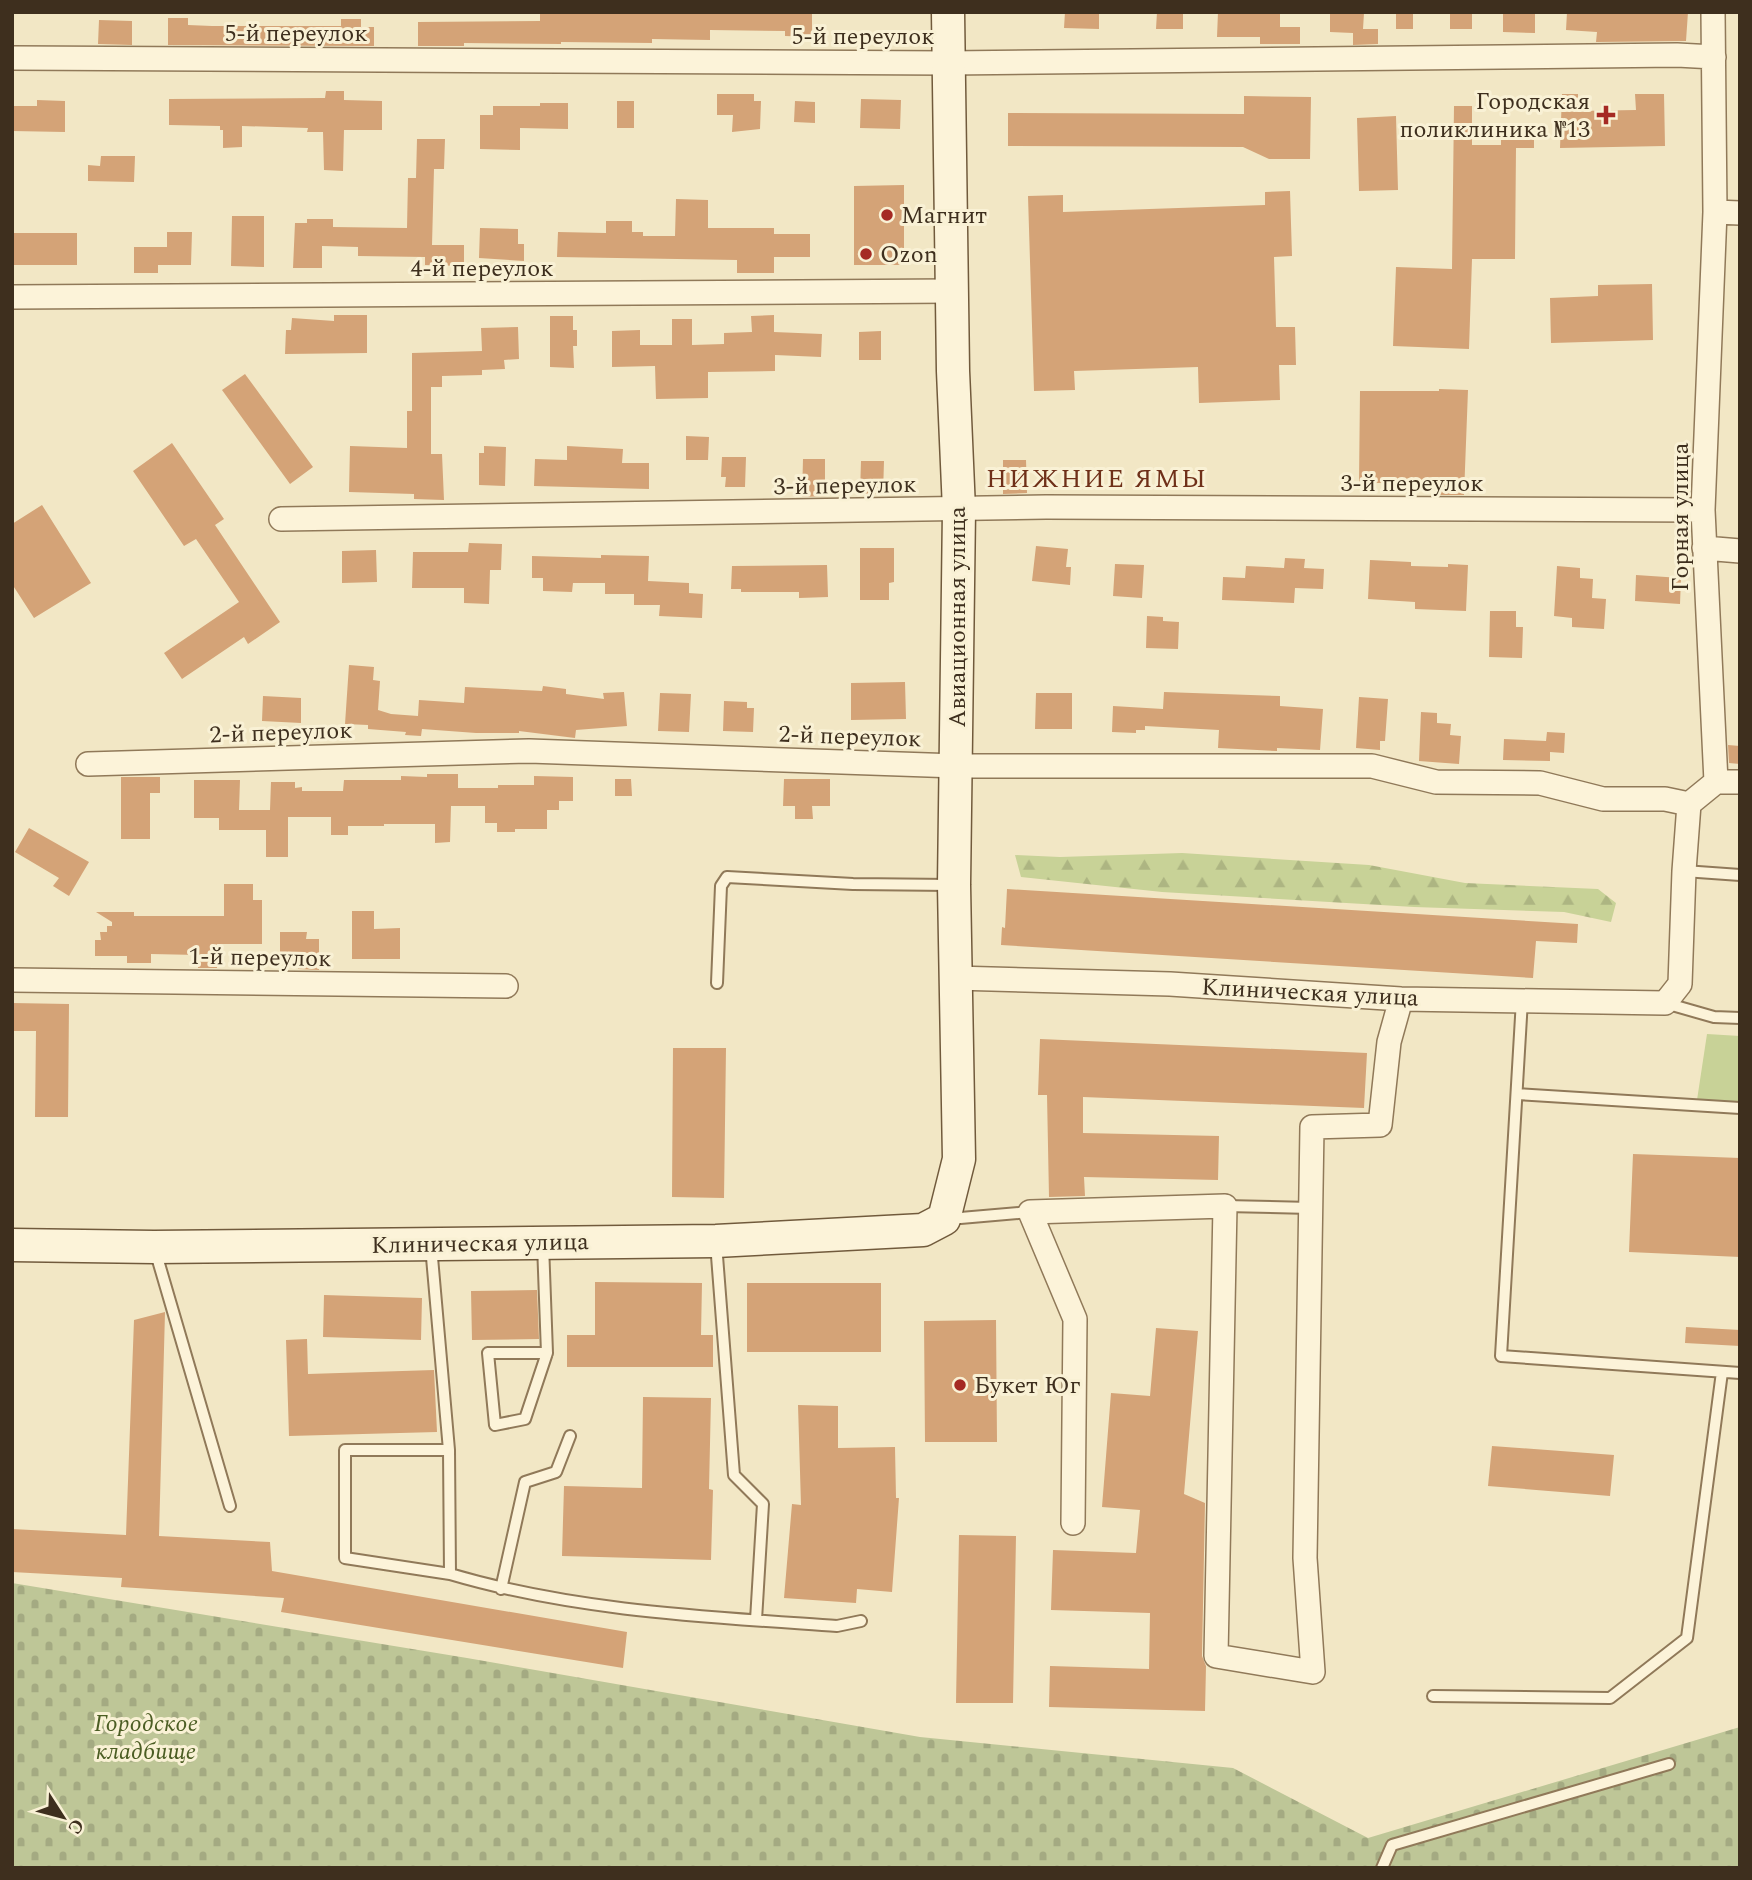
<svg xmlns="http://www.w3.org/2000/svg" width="1752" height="1880" viewBox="0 0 1752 1880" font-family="Spectral,serif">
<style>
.green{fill:#c8d297}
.forest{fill:url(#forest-firs)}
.cemetery{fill:url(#cemetery-stones)}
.building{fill:#d4a377}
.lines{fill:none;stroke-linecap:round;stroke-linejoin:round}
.lane-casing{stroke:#907959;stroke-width:14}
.street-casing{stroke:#907959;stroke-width:26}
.secondary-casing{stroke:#715a3c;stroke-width:35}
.lane{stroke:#fcf3d9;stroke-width:10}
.street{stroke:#fcf3d9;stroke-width:23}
.secondary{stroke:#fcf3d9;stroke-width:32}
.poi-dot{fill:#a52923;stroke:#f9f1d5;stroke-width:2.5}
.labels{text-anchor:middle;stroke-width:6;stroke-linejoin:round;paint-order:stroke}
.street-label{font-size:24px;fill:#3e2f1e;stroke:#f9f1d5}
.poi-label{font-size:24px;fill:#3e2f1e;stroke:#f9f1d5;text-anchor:start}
.park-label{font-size:24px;font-style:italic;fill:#4b5d23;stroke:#f9f1d5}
.neighbourhood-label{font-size:26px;letter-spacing:2px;fill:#6f3019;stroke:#f9f1d5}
</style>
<defs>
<pattern id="forest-firs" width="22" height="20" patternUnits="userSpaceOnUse" patternTransform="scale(1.75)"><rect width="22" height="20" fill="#c8d297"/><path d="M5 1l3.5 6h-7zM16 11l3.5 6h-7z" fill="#adb582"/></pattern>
<pattern id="cemetery-stones" width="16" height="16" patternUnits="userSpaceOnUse" patternTransform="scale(1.75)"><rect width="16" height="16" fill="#bec697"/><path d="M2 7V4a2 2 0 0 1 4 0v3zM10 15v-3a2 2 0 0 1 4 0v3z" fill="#a4aa82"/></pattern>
</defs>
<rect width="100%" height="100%" fill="#f2e7c5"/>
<path class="green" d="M1707,1034L1740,1036V1102L1697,1100Z"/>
<path class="forest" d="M1182,853L1369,865L1465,883L1598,889L1616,903L1611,922L1564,912L1414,907L1162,892L1021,877L1015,855L1060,857Z"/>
<path class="cemetery" d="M12,1583L467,1658L920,1737L1233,1768L1368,1838L1740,1727V1868H12Z"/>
<path class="building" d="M540,12H812V37L785,36V31L710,30V40L652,39V43L561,42V44L464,43V46H418V22L540,21Z
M1065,12H1099V29L1064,28Z
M1157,12H1183V29H1156Z
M1218,12H1280V27H1300V44H1260V37H1217Z
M1330,12L1364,13L1363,29H1378V44L1353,45V33L1330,32Z
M1396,12H1413V29H1396Z
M1450,12H1472V29H1450Z
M1503,12H1535V33L1503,32Z
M1567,12H1688L1686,41L1596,42L1597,32L1566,30Z
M168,18H188V25L212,26H341V19H361V27H374V46L168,45Z
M99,20L132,21V45L98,44Z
M326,91H344V100L382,101V130H344L343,171L324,170L323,132H307L308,128L242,126V147L223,148V130H220V126L169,125V99L325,98Z
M717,94H754V101H761L760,129L732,132L733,115H717Z
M1562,94H1578V111L1636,110L1635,94H1664L1665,146L1560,148Z
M1244,96L1311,97L1310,159H1269L1243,147L1008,146V113L1244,114Z
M861,99L901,100L900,129L860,128Z
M37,100L65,101V132L12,131V106H37Z
M617,101H634V128H617Z
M795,101L815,102V123L794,122Z
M540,103H568V129L520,128V150L480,149V115H493V106H540Z
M1454,106H1472V145H1501V127L1534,128V148H1516L1515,259H1472L1469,349L1393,346L1396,267L1452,269Z
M1396,116L1398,190L1359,191L1357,118Z
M417,139H445L444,169H434L432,245H464V266L425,265V257L358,256V247L322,246V268H293L295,223H307V219H333V227L407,228L408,178H416Z
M101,156H135L134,182L88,181V165L100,166Z
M904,185V265H854V186Z
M1290,191L1292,256L1274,257L1276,327H1295L1296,365H1279L1280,400L1199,403L1198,367L1074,371L1075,390L1034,391L1028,196L1063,195V212L1265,205V192Z
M676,199L708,200V228H774V234H810V257H774V273H737V260L557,257L558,232L606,233V221H632V232H643V236H675Z
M232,216H264V267L231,266Z
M480,228L518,229V244H524V261L479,258Z
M167,232H192L191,265H158V273H134V247H167Z
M12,233H77V265H12Z
M1652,284L1653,340L1551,343L1550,298L1598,296V285Z
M334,315H367V353L285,354L286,330H291L292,318L334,321Z
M774,315V332L822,334L821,357L775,355V371L708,372V398L656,399L655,366L612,367V331L640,330V345H672V319H692V345L724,344V333L752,332L751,316Z
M550,316H573V330H577V346H573L574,368L550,367Z
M518,327L519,359L504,360L505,369L482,370V375L442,376V387H431V454H442L444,500L414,499V494L349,492L350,446L407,448V411H412V353L482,351L481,328Z
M881,331V360H859V332Z
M245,374L313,467L290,484L222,390Z
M1439,389L1468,390L1464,495H1436V483H1359L1360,391H1439Z
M686,436L709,437L708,460H686Z
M172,443L224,519L215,525L280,622L248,644L244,637L182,679L164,653L239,602L196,539L184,546L133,471Z
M484,446L506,447L505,486L479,485V453H484Z
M567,446L623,449L622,463H649V489L534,486L535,459L567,460Z
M722,457H746L745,487H725L726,477H721Z
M803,459H825V488H828V496L802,497Z
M1003,460H1026L1027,493L1003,494Z
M861,461H884L883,494H860Z
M42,505L91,583L34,618L12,584V524Z
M469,543L502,544L501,570H490L489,604L464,603V588H412L413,552H468Z
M1036,546L1068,549L1066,567H1071L1070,585L1032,581Z
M860,548H894V582L889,583V600H860Z
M376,550L377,582L342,583V551Z
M601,555L649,556L648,581L689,583V593L703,594L702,618L659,616L660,605H634V594H605V583H573L572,592L543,591V578H532V556L601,558Z
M1285,558L1305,559L1304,568L1324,569L1323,589L1295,588L1294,603L1222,600L1223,577L1245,578L1246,566L1284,568Z
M1370,560L1411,562V566L1448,567V564L1468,565L1466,611L1415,609V602L1368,599Z
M1115,564L1144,565L1142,598L1113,596Z
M827,565L828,597L799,598V592H741V589H731L732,566Z
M1557,566L1580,568V578L1593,579L1592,598L1606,599L1604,629L1572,627V618L1554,616Z
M1636,575L1681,578L1680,604L1635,601Z
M1490,611H1516V627H1523L1522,658L1489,657Z
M1147,616L1163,617V621L1179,622L1178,649L1146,648Z
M349,665L374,667L373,680L380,681L378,710L391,714L418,716L419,700L464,703L465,687L542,691L543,686L566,689V694L604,699L603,693L624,692L627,726L576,730L575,738L519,731V733H476L422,729L421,736L405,735L406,732L368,729V725L345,724Z
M905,682L906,719L851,720V683Z
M1164,692L1280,696V706L1323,709L1320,750L1277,748V751L1218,748L1219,730L1145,726V730H1136V733L1112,732L1113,706L1163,709Z
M660,693L691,694L689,732L658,731Z
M1036,693H1072V729H1035Z
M263,696L301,698V723L262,721Z
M1359,697L1388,699L1385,741H1380V750L1356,748Z
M724,701L747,702V708H754L753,732L723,731Z
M1421,712L1437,713V723L1451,724L1450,735L1461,736L1459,764L1419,761Z
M1547,732L1565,733L1564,753L1550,752V761L1503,760L1504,739L1546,741Z
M1728,745L1740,746V764L1729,763Z
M427,774H458V788H498V785H534V776L573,777V801H559V810H547V829H515V832H497V823H485V806H451L450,842L435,843V824H384V826H348V835H331V817H288V857H266V830H219V818H194V780H240L239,810H270L271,782H295V788L302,787V791H343L344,780H401V776L427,777Z
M121,777H160V793H150V839H121Z
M615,779H631L632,796H615Z
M784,779H830V806H812L813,819H795V806H783Z
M29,828L89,862L69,896L53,886L59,878L15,852Z
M224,884H253V900H262V944H217V968H198V955L151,954V963H127V956H95V940H101L100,932H107V926H112V922L96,912H134V916H224Z
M1007,889L1578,924L1577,943L1536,941L1533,978L1001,945L1002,927L1005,928Z
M352,911H374V929L400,928V959H352Z
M280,932H307L306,939H319V970L298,969V959H280Z
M12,1003L69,1004L68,1117H35L36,1031H12Z
M1040,1039L1367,1053L1364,1108L1083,1097V1133L1219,1136L1218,1180L1084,1177L1085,1196L1049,1197L1047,1095H1038Z
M673,1048H726L724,1198L672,1197Z
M1633,1154L1740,1158V1257L1629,1252Z
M595,1282L702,1283L701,1335H713V1367H567V1335H595Z
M747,1283H881V1352H747Z
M537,1290L539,1339L472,1340L471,1291Z
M324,1295L422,1298L421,1340L323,1337Z
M165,1312L159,1536L270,1542L272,1571L627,1632L623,1668L281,1612L284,1598L121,1587L122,1578L12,1572V1529L126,1535L134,1320Z
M996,1320L997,1442H925L924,1321Z
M1686,1327L1740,1330V1346L1685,1343Z
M1156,1328L1198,1331L1184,1494L1205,1503L1202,1656L1206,1666L1205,1711L1049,1707L1050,1666L1149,1669L1150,1613L1051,1610L1053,1550L1136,1553L1140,1510L1102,1507L1111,1393L1150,1396Z
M307,1339L308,1374L434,1370L437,1432L289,1436L286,1340Z
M643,1397L711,1398L709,1489L713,1490L711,1560L562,1556L564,1486L642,1488Z
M798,1405L838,1406V1448L895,1447L896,1498H899L892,1592L857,1589L856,1603L784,1598L792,1504L801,1505Z
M1492,1446L1614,1455L1610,1496L1488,1486Z
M959,1535L1016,1536L1013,1703H956Z"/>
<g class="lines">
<defs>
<path id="lane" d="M1684,871L1740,875
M717,983L721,886L727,877L853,884L951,885
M1522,1000L1501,1356L1740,1373
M1665,1003L1714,1017L1740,1018
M1517,1094L1740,1108
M1225,1206L1311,1208
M949,1219L1030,1212
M716,1243L734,1475L763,1504L756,1620
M543,1244L547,1353L525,1419L495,1425L488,1353H547
M431,1246L449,1450L450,1574C575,1611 707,1617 837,1626L861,1621
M155,1250L230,1506
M449,1450H345V1558L450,1574
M501,1589L525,1482L556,1472L570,1436
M1433,1696L1610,1698L1687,1638L1722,1372
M1382,1868L1392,1845L1669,1764"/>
<path id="street" d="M1713,12L1715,212L1703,510L1716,782
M12,58L948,63L1677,55L1714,57
M1715,212L1740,213
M12,297L952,291
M281,519L1046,507L1703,510
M1704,548L1740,551
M88,764L529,751L957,766H1372L1436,782L1540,783L1603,799H1665L1689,804
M1716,782H1740
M955,978L1170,984L1401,999L1665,1003L1680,984L1684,871L1689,804L1716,782
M12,980L506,986
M1073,1523L1075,1319L1030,1212L1225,1206L1216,1656L1313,1672L1305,1558L1312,1127L1380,1125L1389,1042L1401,999"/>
<path id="secondary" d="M12,1245L154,1247L716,1241L923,1230L944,1219L959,1159L954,885L959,510L953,371L948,12"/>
</defs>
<use href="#lane" class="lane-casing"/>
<use href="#street" class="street-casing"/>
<use href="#secondary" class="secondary-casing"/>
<use href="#lane" class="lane"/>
<use href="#street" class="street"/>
<use href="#secondary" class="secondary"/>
</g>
<g class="poi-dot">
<path d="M1602.5 104.5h7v7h7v7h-7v7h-7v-7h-7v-7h7z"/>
<circle cx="887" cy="215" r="7"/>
<circle cx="866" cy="254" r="7"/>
<circle cx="960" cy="1385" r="7"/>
</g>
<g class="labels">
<g class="street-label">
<text x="296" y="41">5-й переулок</text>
<text x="863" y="44">5-й переулок</text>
<text x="482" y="276">4-й переулок</text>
<text x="1412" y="491">3-й переулок</text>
<text transform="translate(845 485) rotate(-1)" y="8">3-й переулок</text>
<text transform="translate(1680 517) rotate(-90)" y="8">Горная улица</text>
<text transform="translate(957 617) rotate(-90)" y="8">Авиационная улица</text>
<text transform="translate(281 732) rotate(-2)" y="8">2-й переулок</text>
<text transform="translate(850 736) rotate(2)" y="8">2-й переулок</text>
<text transform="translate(260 957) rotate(1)" y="8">1-й переулок</text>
<text transform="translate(1310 992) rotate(3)" y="8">Клиническая улица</text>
<text transform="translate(480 1243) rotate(-1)" y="8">Клиническая улица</text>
</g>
<g class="poi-label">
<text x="1590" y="109" text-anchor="end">Городская<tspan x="1590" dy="28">поликлиника №13</tspan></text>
<text x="901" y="223">Магнит</text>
<text x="880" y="262">Ozon</text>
<text x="974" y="1393">Букет Юг</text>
</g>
<g class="park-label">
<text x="146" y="1731">Городское<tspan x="146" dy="28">кладбище</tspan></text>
</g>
<g class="neighbourhood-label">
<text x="1097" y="487">НИЖНИЕ ЯМЫ</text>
</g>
</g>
<rect width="1752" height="1880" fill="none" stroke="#3e2f1e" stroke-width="28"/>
<g transform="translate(63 1817) rotate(126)" stroke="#f9f1d5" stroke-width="5" paint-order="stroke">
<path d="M0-5L12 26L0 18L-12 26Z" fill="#3e2f1e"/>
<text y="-10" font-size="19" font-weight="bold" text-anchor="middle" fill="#3e2f1e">С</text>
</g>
</svg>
